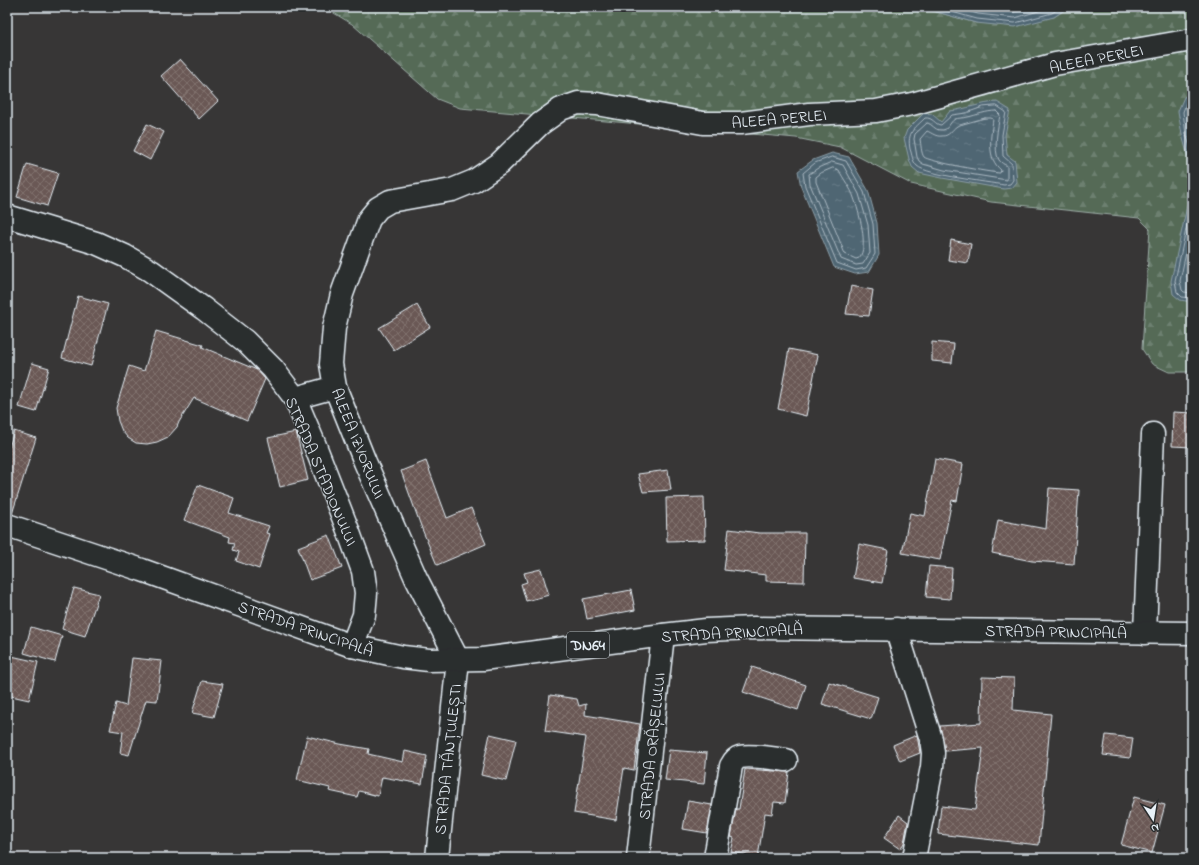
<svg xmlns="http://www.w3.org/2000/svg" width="1199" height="865" viewBox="0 0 1199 865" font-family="'Indie Flower',sans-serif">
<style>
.forest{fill:url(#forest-firs);stroke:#9eaea8}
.water{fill:url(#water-ripples);stroke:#8c9ea8}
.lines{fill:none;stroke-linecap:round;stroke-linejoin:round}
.shore{stroke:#abb9c3;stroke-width:1}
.building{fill:url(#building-cross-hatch);stroke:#e8f1f8}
.minor-casing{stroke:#e8f1f8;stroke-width:25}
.primary-casing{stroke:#e8f1f8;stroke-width:25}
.minor{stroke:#2a2d2e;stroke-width:22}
.primary{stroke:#2a2d2e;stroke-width:22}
.labels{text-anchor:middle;stroke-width:3;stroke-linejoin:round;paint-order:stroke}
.shield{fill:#2a2d2e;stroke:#afb6bb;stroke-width:1}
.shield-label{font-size:15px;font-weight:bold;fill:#e8f1f8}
.street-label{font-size:16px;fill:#e8f1f8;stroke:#2a2d2e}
</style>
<defs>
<pattern id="forest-firs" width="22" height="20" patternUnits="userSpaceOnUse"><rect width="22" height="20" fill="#546a57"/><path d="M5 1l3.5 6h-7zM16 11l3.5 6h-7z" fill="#6d8070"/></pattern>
<pattern id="water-ripples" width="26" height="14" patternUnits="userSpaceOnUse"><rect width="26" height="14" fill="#4f6673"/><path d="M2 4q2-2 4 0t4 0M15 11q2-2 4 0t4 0" fill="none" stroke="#687c88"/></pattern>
<pattern id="building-cross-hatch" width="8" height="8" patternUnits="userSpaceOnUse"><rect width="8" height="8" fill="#6b5954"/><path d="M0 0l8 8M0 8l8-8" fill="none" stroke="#80716d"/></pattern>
</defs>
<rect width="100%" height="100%" fill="#373636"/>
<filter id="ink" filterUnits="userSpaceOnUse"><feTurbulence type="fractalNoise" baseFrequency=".025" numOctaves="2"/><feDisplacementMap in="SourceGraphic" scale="8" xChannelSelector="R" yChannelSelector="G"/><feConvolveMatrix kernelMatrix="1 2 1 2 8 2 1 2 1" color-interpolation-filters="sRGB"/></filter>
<g filter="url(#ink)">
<path class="forest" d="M324,7H919L976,23L1054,17L1069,7H1192V372H1169L1152,364L1142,349L1150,229L1139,218L991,202L911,184L840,147L796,138L460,108L437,99L352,24Z"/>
<path class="water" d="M919,7H1069L1054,17L1015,27L976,23Z
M1192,95V171L1182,135L1178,111L1184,97Z
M997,102L1010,110L1005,135L1007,155L1015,161L1017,182L1012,188L1004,189L942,178L919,173L912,167L909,159L904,138L907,130L924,113L932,114L941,122L950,111C966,109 981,103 997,102Z
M832,153L849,157L868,190L877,223L879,255L869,272L855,274L834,267L801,187L798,171L813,160Z
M1192,176V302L1180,300L1173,294L1171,281L1190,192Z"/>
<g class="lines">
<path class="shore" d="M934,7L977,19L1015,23L1052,13L1061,7
M953,7L978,14L1015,18L1052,7
M976,7L1014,12L1032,7
M1192,99L1187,101L1183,112L1186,134L1192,153
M997,106L1006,112L1002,135L1003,156L1012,164L1013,180L1010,184L1004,185C987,182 927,175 917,166C912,161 912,154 910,149C907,132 914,129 925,118C933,117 935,125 941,125L952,115L966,113L983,107Z
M996,111L1000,115C998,126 993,151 999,160C1001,163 1004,164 1007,166V180L944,170L923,164L919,161L917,157L914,139L915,134L927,123C932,124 935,130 940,130C949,131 949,122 955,119C958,118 964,118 968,117C977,115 986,111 996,111Z
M985,118H991L993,119C991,136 986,158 1001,170L1000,173C992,173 927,161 924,157C921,153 921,144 920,139L927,131C932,133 936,137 942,136C950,136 951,130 957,126C959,125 981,119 985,118Z
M832,157L846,161L864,192L873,224L875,254L866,268L856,270L837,263L805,186L803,173L815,163Z
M832,162L843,165L859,194L868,225L870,253L863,264L856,265L841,259L810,184L809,174L818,168Z
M833,168L839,170C843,179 851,188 854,198C859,212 869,247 859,258L856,259L845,254L816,182V177L821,173Z
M1192,201L1175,281L1177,292L1182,297L1192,298
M1192,224L1180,281L1182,290L1184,292L1192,293"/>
</g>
<path class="building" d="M180,59L218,101L199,119L161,76Z
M147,124L164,132L150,160L133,151Z
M27,164L58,173L47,206L17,197Z
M951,240L971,244L968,263L948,260Z
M851,286L873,290L869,316L846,314Z
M78,296L108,304L91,366L62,358Z
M417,305L430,327L394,350L379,328Z
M156,331L203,345L202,347L257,370L265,379L247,421L194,398L179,422L177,427L168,437L157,442L147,444L136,443L128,438L122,431L118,421L116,408L129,366L144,371Z
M932,342L954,344L952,363L932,361Z
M789,349L818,355L806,416L778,409Z
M32,363L49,368L36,412L19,407Z
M1173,412L1192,413V447L1172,446Z
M14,431L36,438L12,514L7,513V454Z
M296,432L308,480L280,487L268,438Z
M935,459L963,464L957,501L952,500L940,560L902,553L910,513L925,516Z
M426,461L447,518L471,508L486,544L437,565L422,529L401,471Z
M668,470L671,490L643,492L638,474Z
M198,485L234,498L229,513L269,526L266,533L270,534L259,569L236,561L239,552L233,550L235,543L229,542L230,537L184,520Z
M1049,488L1079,490L1074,564L1032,561L992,553L998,520L1046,529Z
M704,497L705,540L667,541L666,498Z
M729,529L759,533H805L804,582L766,581V575L724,570Z
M329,535L342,568L310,580L298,547Z
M859,544L888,550L882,583L853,578Z
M929,566L952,568L950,599L926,597Z
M541,569L549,595L526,601L521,584L527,582L524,573Z
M74,588L99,594L85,636L62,629Z
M631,590L635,610L587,619L583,599Z
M31,627L62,636L55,662L24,653Z
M7,655L38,662L29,700L7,695Z
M132,658L162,661L157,701L146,700L129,755L120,753L123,732L110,730L116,703L126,706Z
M752,667L806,685L798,710L743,692Z
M982,677L1014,678L1013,710L1051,714L1039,845L938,834L941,806L975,810L983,748L945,751L940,726L981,723Z
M202,681L223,684L214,717L192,713Z
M829,682L878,697L871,719L822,704Z
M550,695L577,699L579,706L586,704L585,715L640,724L634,770L624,768L616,820L574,813L586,737L545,731Z
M490,734L516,740L506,781L481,775Z
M917,735L920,753L900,761L893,745Z
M1106,735L1133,738L1130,758L1103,755Z
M307,736L340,744L369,749L368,754L403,762L405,751L427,756L422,784L382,777L378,796L359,791L357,797L329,791L330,788L297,780Z
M669,750L707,753L704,784L665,780Z
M745,769L789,772L785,803L774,802L772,814L765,813L758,857L731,852L734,838L731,837L736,809H739Z
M1134,797L1165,805L1152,853L1121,845Z
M688,801L712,805L707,833L683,829Z
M899,815L908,822L904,843L900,849L884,838Z"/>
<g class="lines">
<defs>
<path id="minor" d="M7,216L96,243L125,256L151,271L204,309L245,341L273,369L295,398L314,443L348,530L363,571L366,593L364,615L352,646
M295,398L335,387
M896,629L931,739L933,753L932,767L914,858
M1145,633L1153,434
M437,858L458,660L416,578L365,462L335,387L331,364L334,328L342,294L369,219L378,208L390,201L452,190L474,181L499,164L540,124L561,109L578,103L597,104L703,123H741L809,114L876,111L912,104L1055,64L1192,40
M638,858L663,635
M715,858L731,766C733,762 736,758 740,757C752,754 774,759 786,760"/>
<path id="primary" d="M7,525L142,570L352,646L403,657L429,660L483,659L663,635L706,630L754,628L1192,633"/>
</defs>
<use href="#minor" class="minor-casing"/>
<use href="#primary" class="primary-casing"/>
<use href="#minor" class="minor"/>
<use href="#primary" class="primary"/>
</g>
</g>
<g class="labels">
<rect class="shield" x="567" y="632" width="42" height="26" rx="3"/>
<g class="shield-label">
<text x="588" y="650">DN64</text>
</g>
<g class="street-label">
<text transform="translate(1096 58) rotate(-11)" y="6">ALEEA PERLEI</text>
<text transform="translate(779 118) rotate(-5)" y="6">ALEEA PERLEI</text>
<text transform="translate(359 443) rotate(68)" y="6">ALEEA IZVORULUI</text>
<text transform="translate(322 471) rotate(67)" y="6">STRADA STADIONULUI</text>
<text transform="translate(306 628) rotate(19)" y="6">STRADA PRINCIPALĂ</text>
<text transform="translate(1056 631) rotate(1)" y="6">STRADA PRINCIPALĂ</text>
<text transform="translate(732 632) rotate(-3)" y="6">STRADA PRINCIPALĂ</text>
<text transform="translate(651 746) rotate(-84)" y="6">STRADA ORĂȘELULUI</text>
<text transform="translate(447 759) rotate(-84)" y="6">STRADA TĂNȚULEȘTI</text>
</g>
</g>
<rect width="1199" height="865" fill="none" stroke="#2a2d2e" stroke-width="24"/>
<rect x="12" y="12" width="1175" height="841" fill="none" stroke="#e8f1f8" stroke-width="1.5" filter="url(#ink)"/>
<g transform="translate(1153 819) rotate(168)" stroke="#2a2d2e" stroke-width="3" paint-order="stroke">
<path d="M0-3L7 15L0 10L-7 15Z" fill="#e8f1f8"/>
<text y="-6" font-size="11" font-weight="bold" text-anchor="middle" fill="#e8f1f8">N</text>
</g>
</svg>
